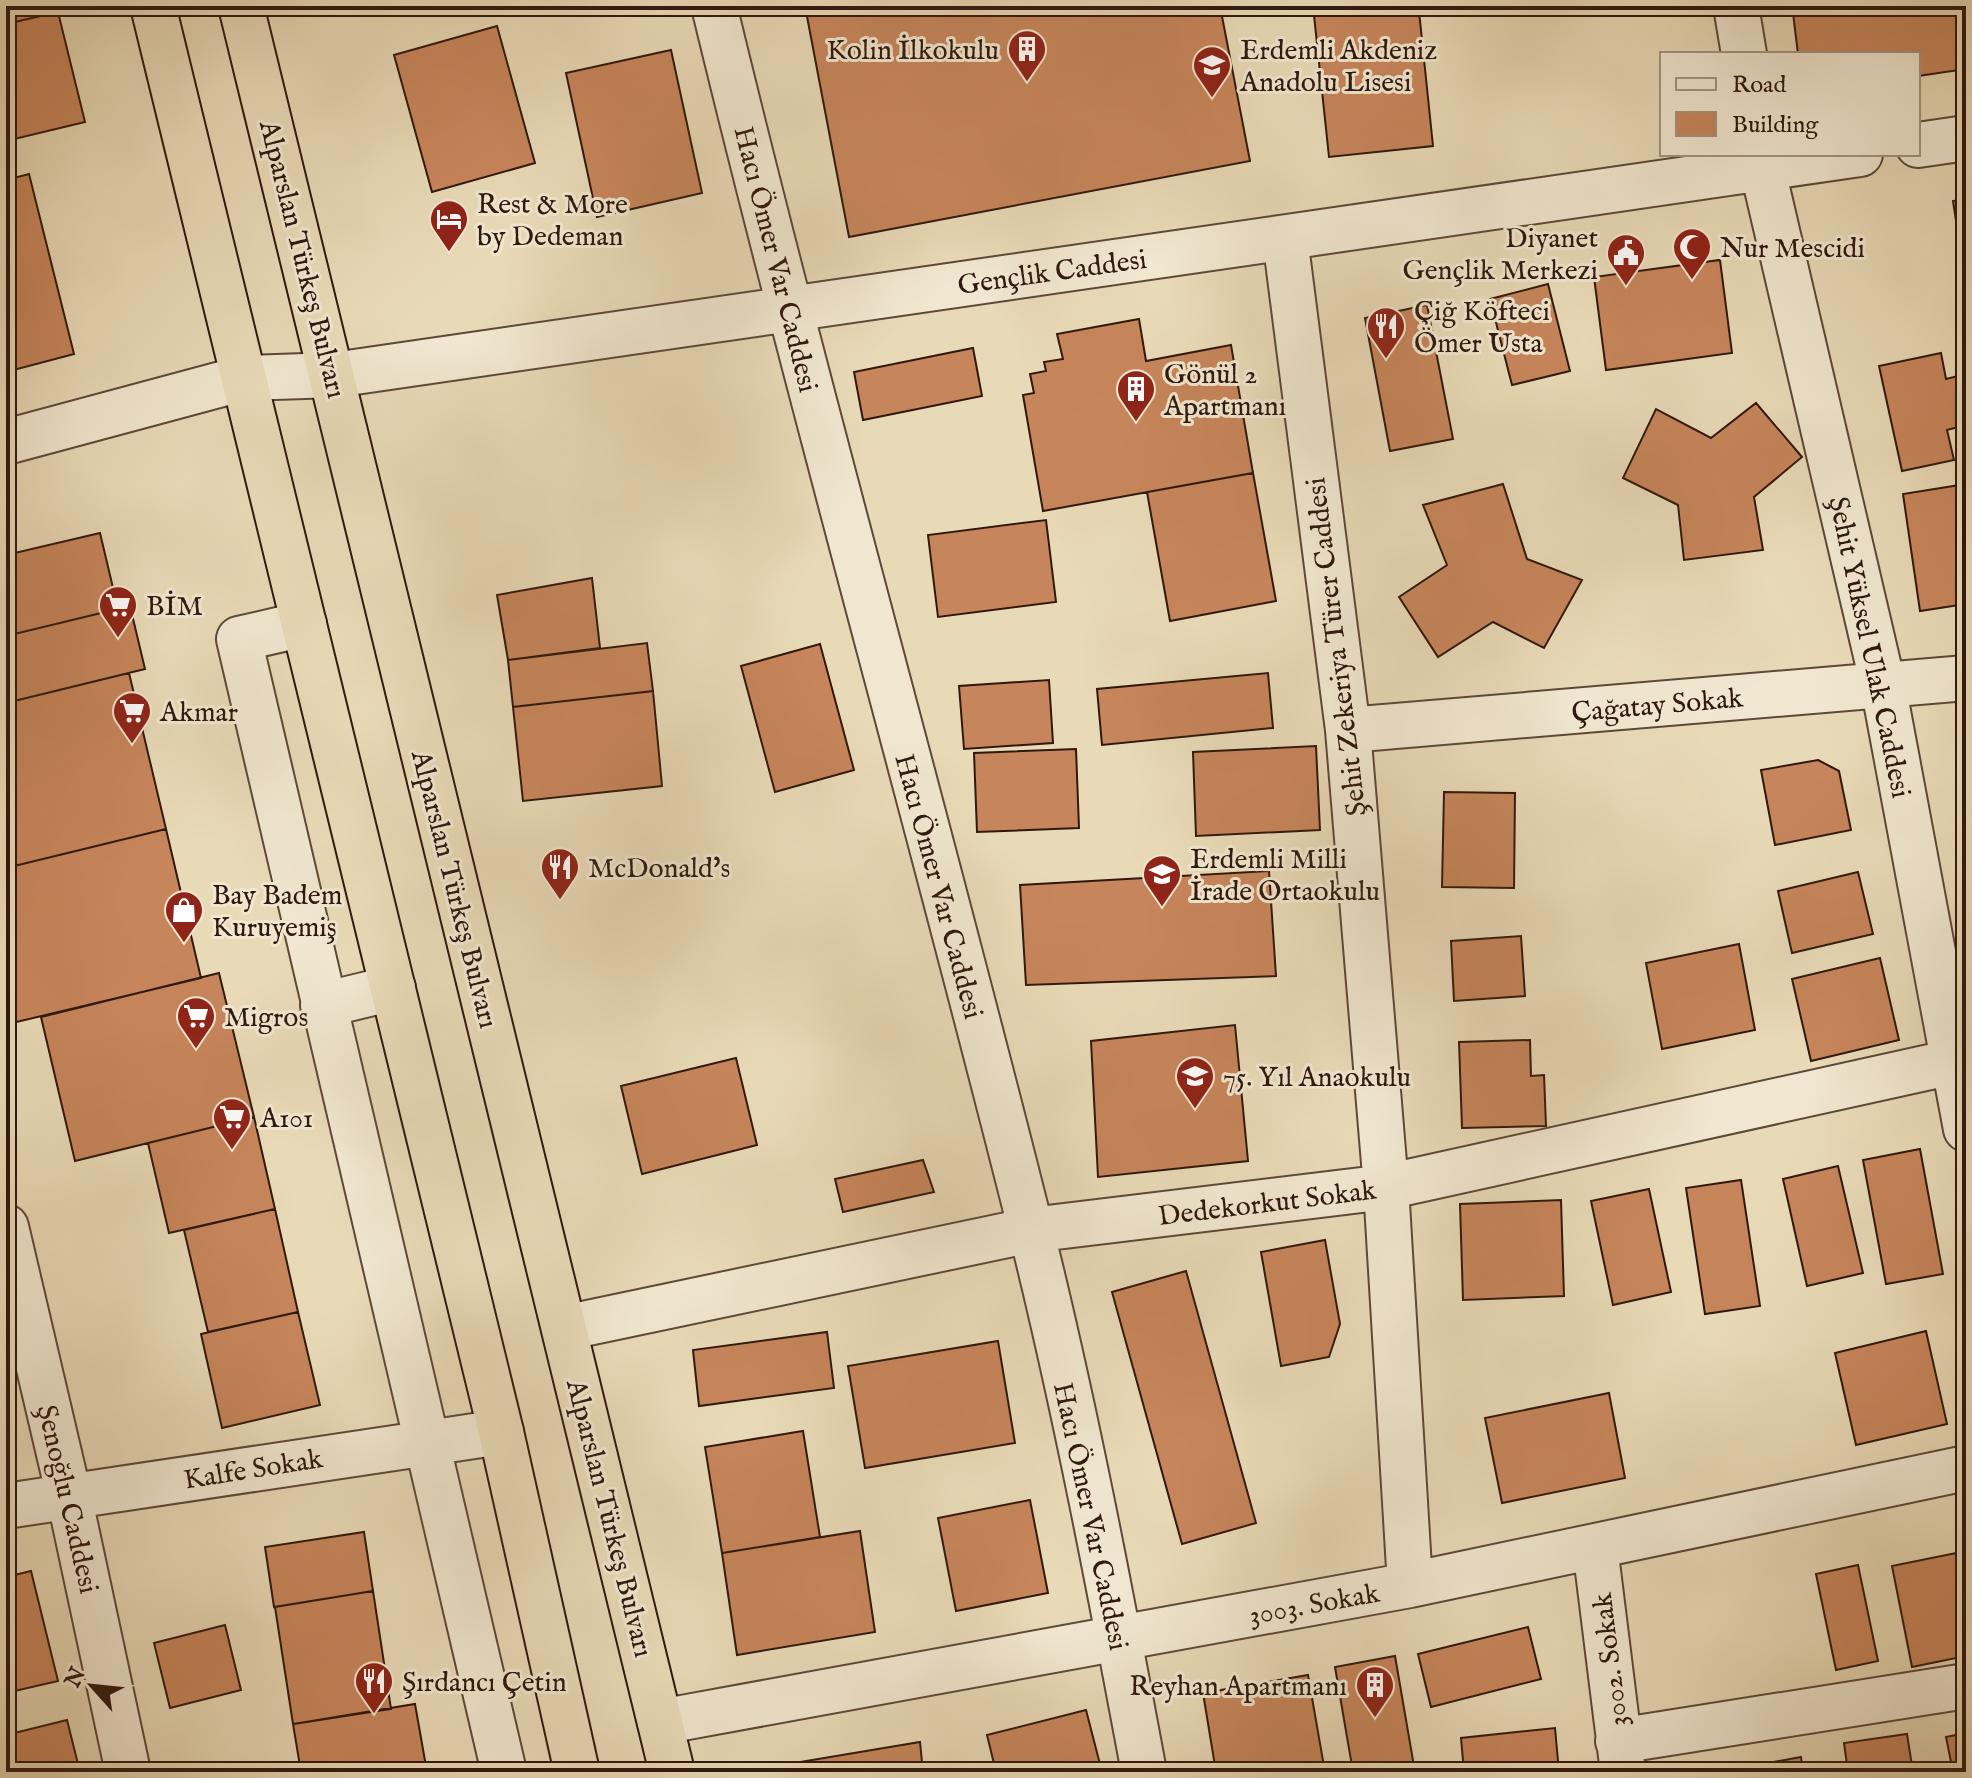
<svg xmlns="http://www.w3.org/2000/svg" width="1972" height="1778" viewBox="0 0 1972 1778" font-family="'IM FELL English',serif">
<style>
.building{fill:#c7855b;stroke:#30180f;stroke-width:2}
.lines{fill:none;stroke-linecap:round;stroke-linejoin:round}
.minor-casing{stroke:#5e4839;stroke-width:48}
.highway-casing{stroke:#30180f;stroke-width:48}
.minor{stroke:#f1e7d0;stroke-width:44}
.highway{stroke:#e9dab7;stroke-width:44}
.labels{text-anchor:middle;stroke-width:6;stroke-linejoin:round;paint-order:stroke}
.poi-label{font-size:28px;fill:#30180f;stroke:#f1e7d0;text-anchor:start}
.street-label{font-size:28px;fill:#30180f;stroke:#f1e7d0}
</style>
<rect width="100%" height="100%" fill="#e9dab7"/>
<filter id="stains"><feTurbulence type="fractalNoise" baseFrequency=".0025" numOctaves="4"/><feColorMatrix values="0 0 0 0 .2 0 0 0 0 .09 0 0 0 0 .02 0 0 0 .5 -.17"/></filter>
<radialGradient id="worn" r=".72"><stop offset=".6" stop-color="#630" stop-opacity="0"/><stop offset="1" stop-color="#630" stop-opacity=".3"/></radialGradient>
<path class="building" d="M6,6H57L58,12L6,24Z
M805,6H1220L1250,161L849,237Z
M1313,6H1472L1419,11L1433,146L1329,157Z
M1840,6H1965L1966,69L1918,76V54H1798L1793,13Z
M58,12L85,122L6,141V24Z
M497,26L535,163L432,192L394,55Z
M671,50L702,193L597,217L566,73Z
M29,174L74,354L6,372V180Z
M1966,199V280H1965L1953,201Z
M1720,260L1732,353L1606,370L1594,277Z
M1548,284L1570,371L1512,385L1490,299Z
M1427,305L1453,439L1390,451L1365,318Z
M1139,319L1146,361L1231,345L1253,473L1043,511L1023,395L1034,393L1030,374L1046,371L1044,362L1063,359L1057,334Z
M973,348L982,396L863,420L854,372Z
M1941,353L1946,379L1966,374V425L1947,430L1954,460L1902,471L1879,366Z
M1756,403L1802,457L1754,497L1763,550L1684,560L1678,505L1623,478L1656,409L1711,438Z
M1253,473L1276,601L1170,621L1147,492Z
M1503,484L1527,559L1582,580L1544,648L1493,622L1438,657L1399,597L1447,565L1423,505Z
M1966,484V604L1920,611L1903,494Z
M1046,520L1056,602L938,617L928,535Z
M100,533L118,609L6,636V555Z
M592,578L600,648L508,660L497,595Z
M130,606L145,669L6,703V636Z
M647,643L653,691L513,707L508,660Z
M820,644L854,770L775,792L741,666Z
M129,673L166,829L6,868V703Z
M1268,673L1273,728L1102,745L1097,689Z
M1049,680L1053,743L964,749L959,686Z
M653,691L662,786L523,801L513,707Z
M1316,746L1320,830L1196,836L1193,752Z
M1966,748V783L1958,750Z
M1076,749L1079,828L977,832L974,753Z
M1818,760L1839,771L1851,830L1775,845L1761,770Z
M1444,792L1515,793L1514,888L1442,887Z
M166,829L201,978L8,1024L6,868Z
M1269,871L1276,976L1026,985L1020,885Z
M1858,872L1873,934L1792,953L1778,891Z
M1521,936L1525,996L1454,1001L1451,941Z
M1739,944L1755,1030L1662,1049L1646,963Z
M1880,958L1899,1040L1811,1061L1792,979Z
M219,973L254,1117L75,1161L41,1017Z
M1235,1025L1248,1161L1098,1177L1091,1041Z
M1530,1040L1531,1076L1544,1075L1546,1126L1462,1128L1459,1042Z
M736,1058L757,1145L642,1174L621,1086Z
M254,1117L275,1209L169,1233L148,1143Z
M1920,1149L1943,1274L1886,1284L1863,1160Z
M923,1160L934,1192L843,1212L835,1179Z
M1838,1166L1863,1273L1807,1286L1783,1179Z
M1741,1180L1760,1306L1705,1314L1686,1188Z
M1649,1189L1671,1292L1613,1305L1591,1201Z
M1561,1200L1564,1296L1463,1300L1460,1204Z
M275,1209L298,1312L208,1332L184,1230Z
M1325,1240L1340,1324L1329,1357L1281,1366L1261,1252Z
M1186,1271L1256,1523L1182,1544L1112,1292Z
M298,1312L320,1405L222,1428L201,1334Z
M1926,1331L1947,1424L1856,1445L1835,1353Z
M827,1332L834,1388L699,1406L693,1350Z
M998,1341L1015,1443L865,1468L848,1366Z
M1609,1393L1625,1478L1502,1503L1485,1418Z
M803,1431L820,1537L722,1553L705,1447Z
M1030,1500L1048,1593L956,1611L938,1518Z
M860,1531L875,1632L737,1655L722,1553Z
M364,1532L373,1591L274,1607L265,1547Z
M1966,1551V1656L1912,1667L1892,1566Z
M1858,1565L1878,1661L1836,1670L1816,1574Z
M31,1571L58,1681L6,1693V1577Z
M373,1591L391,1709L293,1724L275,1607Z
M225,1625L241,1690L170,1708L154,1643Z
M1528,1627L1541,1679L1431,1707L1418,1654Z
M1395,1656L1415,1772H1353L1335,1667Z
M1308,1675L1325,1772H1216L1203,1693Z
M415,1704L427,1772H301L293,1724Z
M1086,1710L1102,1772H996L987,1735Z
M67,1720L80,1772H6V1735Z
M1555,1728L1559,1772H1464L1461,1738Z
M1966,1733V1772H1953L1946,1737Z
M1907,1734L1913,1772H1848L1844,1743Z
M920,1742L923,1772H796L794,1763Z
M1801,1757L1803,1772H1737L1736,1769Z"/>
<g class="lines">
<defs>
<path id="minor" d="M714,6C813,415 928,819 1030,1226C1075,1406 1110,1590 1144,1772
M1736,6L1744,54
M1918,145L1966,138
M1759,154L1883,685L1966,1129
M1285,238L1348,730L1386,1187L1410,1585
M6,442L244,378L334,375L1860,154
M304,624L239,639L504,1772
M1348,730L1966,678
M323,1005L393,988
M6,1227L69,1496L128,1772
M564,1328L1031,1230L1386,1187L1966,1059
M6,1506L501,1432
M1595,1547L1623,1772
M660,1722L1410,1585L1966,1468
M1618,1741L1966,1686"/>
<path id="highway" d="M153,6L501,1432L577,1772
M241,6L672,1772"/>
</defs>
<use href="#minor" class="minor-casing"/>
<use href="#highway" class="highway-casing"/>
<use href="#minor" class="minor"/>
<use href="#highway" class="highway"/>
</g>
<defs>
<symbol id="building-pin" viewBox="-11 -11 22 30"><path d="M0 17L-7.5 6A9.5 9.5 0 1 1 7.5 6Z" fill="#8f2418" stroke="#f1e7d0"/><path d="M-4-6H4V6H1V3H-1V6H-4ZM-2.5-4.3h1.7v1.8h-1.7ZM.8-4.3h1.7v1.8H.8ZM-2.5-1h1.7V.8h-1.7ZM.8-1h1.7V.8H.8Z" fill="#fff"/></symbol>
<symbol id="school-pin" viewBox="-11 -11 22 30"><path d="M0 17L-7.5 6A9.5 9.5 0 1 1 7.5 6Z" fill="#8f2418" stroke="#f1e7d0"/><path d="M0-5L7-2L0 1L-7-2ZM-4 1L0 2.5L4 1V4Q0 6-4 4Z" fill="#fff"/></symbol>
<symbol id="hotel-pin" viewBox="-11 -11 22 30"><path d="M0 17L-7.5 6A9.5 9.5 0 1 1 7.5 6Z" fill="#8f2418" stroke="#f1e7d0"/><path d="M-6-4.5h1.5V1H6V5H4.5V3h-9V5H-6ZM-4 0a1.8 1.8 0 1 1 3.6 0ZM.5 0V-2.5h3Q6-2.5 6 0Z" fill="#fff"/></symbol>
<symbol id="mosque-pin" viewBox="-11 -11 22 30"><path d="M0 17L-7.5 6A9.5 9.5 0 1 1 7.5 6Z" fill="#8f2418" stroke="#f1e7d0"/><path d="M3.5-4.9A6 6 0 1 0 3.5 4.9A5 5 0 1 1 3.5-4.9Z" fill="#fff"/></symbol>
<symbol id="civic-pin" viewBox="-11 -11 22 30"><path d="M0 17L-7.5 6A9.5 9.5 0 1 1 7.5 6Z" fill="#8f2418" stroke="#f1e7d0"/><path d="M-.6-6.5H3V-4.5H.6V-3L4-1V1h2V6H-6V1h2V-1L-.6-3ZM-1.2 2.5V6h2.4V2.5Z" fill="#fff"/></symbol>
<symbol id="restaurant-pin" viewBox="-11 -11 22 30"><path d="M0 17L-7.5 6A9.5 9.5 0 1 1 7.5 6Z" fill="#8f2418" stroke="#f1e7d0"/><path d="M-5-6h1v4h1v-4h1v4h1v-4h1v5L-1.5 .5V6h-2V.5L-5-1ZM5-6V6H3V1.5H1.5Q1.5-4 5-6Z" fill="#fff"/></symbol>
<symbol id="supermarket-pin" viewBox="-11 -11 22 30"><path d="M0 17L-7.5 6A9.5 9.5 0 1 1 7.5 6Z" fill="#8f2418" stroke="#f1e7d0"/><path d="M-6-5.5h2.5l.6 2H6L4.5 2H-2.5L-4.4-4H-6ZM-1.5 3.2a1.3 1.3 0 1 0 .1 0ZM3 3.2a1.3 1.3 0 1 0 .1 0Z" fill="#fff"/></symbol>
<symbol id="shop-pin" viewBox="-11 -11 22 30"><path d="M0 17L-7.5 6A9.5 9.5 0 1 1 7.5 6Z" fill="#8f2418" stroke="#f1e7d0"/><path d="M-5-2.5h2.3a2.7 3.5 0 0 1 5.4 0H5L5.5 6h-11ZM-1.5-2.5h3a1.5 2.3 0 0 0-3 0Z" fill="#fff"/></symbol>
</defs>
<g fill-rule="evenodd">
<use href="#building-pin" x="1005" y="27" width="44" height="60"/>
<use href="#school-pin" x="1190" y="43" width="44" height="60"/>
<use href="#hotel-pin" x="427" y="197" width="44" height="60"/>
<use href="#mosque-pin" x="1670" y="225" width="44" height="60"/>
<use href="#civic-pin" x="1604" y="231" width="44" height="60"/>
<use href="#restaurant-pin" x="1364" y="304" width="44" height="60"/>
<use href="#building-pin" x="1114" y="367" width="44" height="60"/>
<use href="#supermarket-pin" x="96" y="583" width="44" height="60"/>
<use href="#supermarket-pin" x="110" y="689" width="44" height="60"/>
<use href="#restaurant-pin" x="538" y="845" width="44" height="60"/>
<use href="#school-pin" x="1140" y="852" width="44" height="60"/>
<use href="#shop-pin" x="162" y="888" width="44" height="60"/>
<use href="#supermarket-pin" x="174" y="994" width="44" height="60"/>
<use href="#school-pin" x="1173" y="1054" width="44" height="60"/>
<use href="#supermarket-pin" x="210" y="1095" width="44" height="60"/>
<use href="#restaurant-pin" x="352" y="1659" width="44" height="60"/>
<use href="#building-pin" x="1353" y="1663" width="44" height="60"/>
</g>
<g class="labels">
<g class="poi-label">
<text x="999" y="59" text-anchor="end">Kolin İlkokulu</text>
<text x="1240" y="59">Erdemli Akdeniz<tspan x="1240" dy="32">Anadolu Lisesi</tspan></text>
<text x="477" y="213">Rest &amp; More<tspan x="477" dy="32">by Dedeman</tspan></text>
<text x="1598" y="247" text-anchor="end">Diyanet<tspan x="1598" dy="32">Gençlik Merkezi</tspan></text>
<text x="1720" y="257">Nur Mescidi</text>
<text x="1414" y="320">Çiğ Köfteci<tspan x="1414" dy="32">Ömer Usta</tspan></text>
<text x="1164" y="383">Gönül 2<tspan x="1164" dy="32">Apartmanı</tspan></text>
<text x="146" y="615">BİM</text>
<text x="160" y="721">Akmar</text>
<text x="1190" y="868">Erdemli Milli<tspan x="1190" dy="32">İrade Ortaokulu</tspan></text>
<text x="588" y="877">McDonald's</text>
<text x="212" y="904">Bay Badem<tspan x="212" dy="32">Kuruyemiş</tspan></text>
<text x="224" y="1026">Migros</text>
<text x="1223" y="1086">75. Yıl Anaokulu</text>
<text x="260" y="1127">A101</text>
<text x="402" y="1691">Şırdancı Çetin</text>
<text x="1347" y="1695" text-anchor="end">Reyhan Apartmanı</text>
</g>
<g class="street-label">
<text transform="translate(304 259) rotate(76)" y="10">Alparslan Türkeş Bulvarı</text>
<text transform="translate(777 259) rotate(76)" y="10">Hacı Ömer Var Caddesi</text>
<text transform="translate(1052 271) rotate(-8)" y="10">Gençlik Caddesi</text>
<text transform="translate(1335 647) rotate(-97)" y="10">Şehit Zekeriya Türer Caddesi</text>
<text transform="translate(1871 647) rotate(78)" y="10">Şehit Yüksel Ulak Caddesi</text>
<text transform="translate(1657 704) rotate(-5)" y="10">Çağatay Sokak</text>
<text transform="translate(940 886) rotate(75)" y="10">Hacı Ömer Var Caddesi</text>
<text transform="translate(456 889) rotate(76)" y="10">Alparslan Türkeş Bulvarı</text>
<text transform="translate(1267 1202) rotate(-7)" y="10">Dedekorkut Sokak</text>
<text transform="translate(253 1468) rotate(-9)" y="10">Kalfe Sokak</text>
<text transform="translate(69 1499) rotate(77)" y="10">Şenoğlu Caddesi</text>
<text transform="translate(1092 1516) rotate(78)" y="10">Hacı Ömer Var Caddesi</text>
<text transform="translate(611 1518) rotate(76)" y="10">Alparslan Türkeş Bulvarı</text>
<text transform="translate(1314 1603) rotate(-10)" y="10">3003. Sokak</text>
<text transform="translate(1609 1660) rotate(-97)" y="10">3002. Sokak</text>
</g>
</g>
<rect width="1972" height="1778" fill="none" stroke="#e9dab7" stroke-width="32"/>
<rect x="8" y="8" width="1956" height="1762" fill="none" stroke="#30180f" stroke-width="4"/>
<rect x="16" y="16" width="1940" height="1746" fill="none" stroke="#30180f" stroke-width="2"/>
<rect x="1660" y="52" width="260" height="104" fill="#f1e7d0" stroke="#a49483" stroke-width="2"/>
<rect x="1676" y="78" width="40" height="12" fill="#f1e7d0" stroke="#a49483" stroke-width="2"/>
<text x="1732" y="92" font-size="24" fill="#30180f">Road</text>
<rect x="1676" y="112" width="40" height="24" fill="#c7855b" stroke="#a49483" stroke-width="2"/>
<text x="1732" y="132" font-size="24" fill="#30180f">Building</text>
<g transform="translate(92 1686) rotate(297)" stroke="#f1e7d0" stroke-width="6" paint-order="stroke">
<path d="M0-6L14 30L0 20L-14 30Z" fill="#30180f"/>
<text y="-12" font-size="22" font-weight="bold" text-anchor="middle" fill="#30180f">N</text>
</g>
<rect width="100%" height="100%" filter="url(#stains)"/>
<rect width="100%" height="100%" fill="url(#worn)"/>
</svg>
